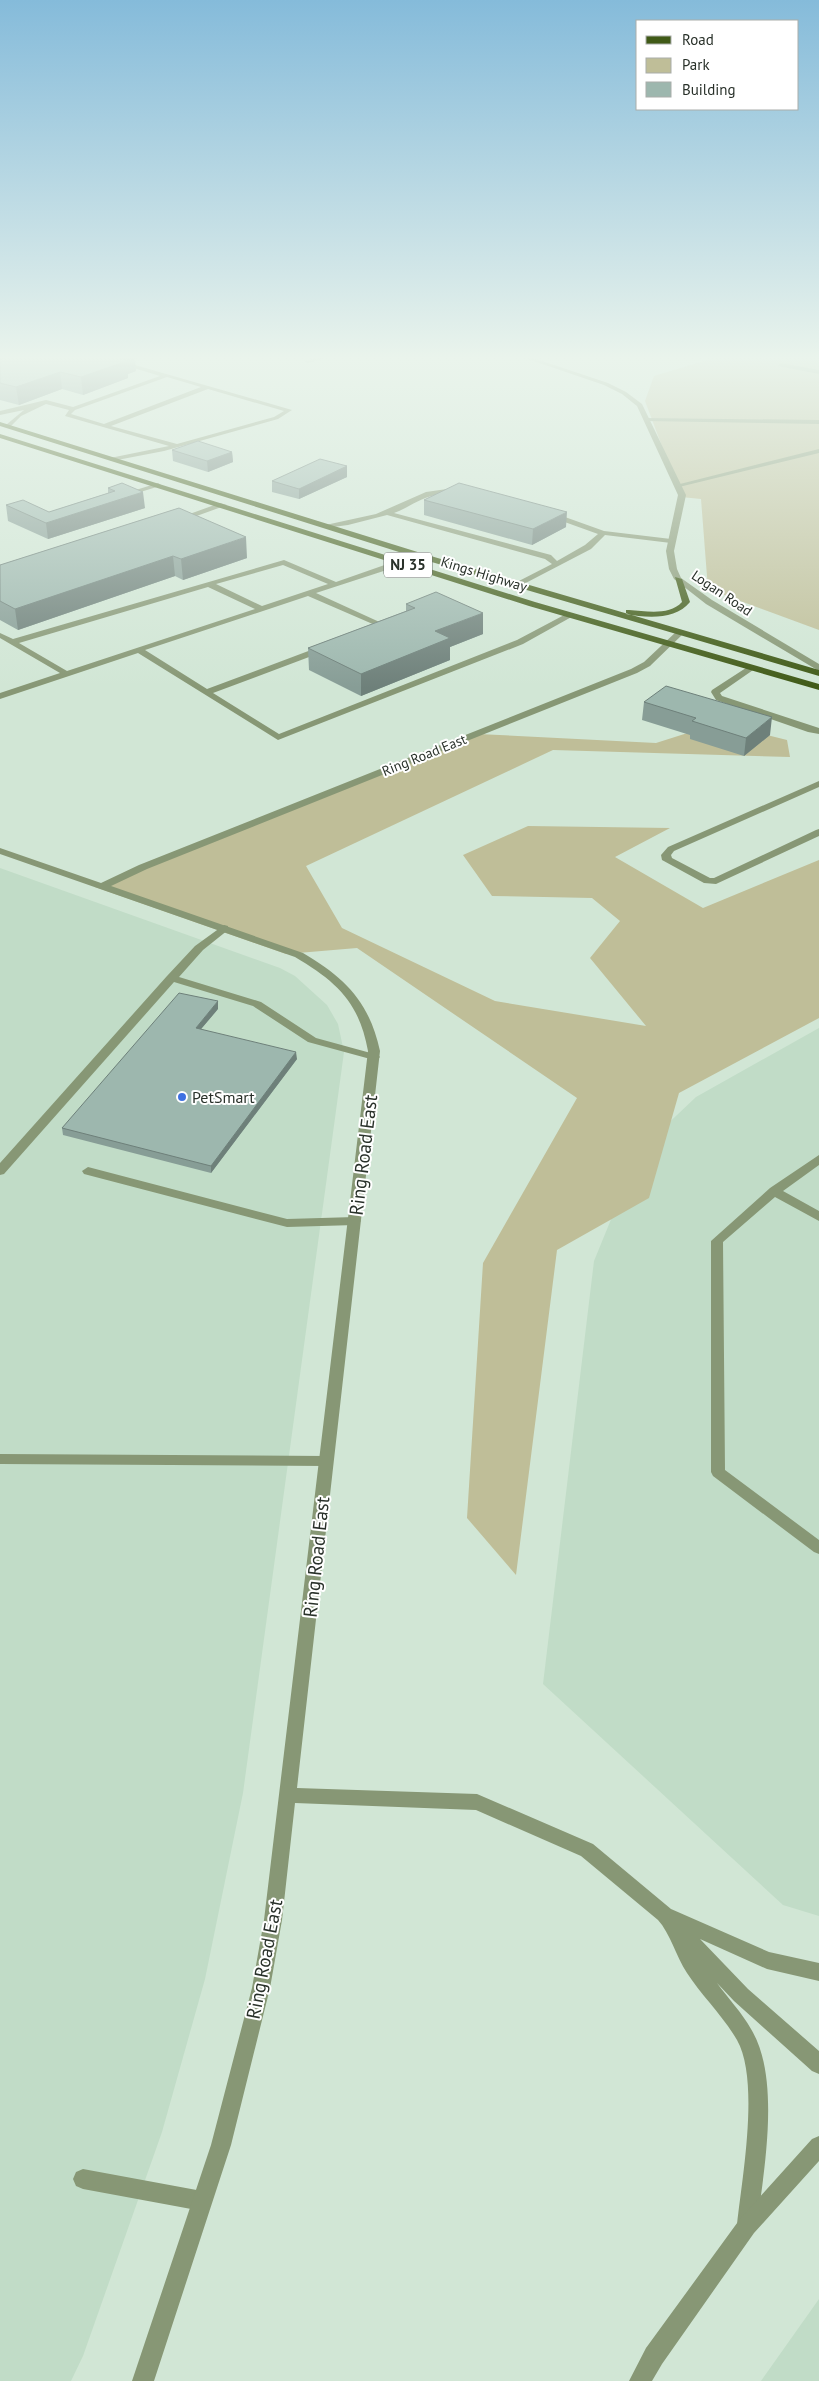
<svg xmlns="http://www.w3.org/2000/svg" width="819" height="2381" viewBox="0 0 819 2381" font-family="'PT Sans',sans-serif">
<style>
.built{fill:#c1dcc7}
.green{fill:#bfbe98}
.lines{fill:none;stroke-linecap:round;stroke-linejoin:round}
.service{fill:#879775;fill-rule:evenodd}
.minor{fill:#879775;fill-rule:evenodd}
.tertiary{fill:#879775;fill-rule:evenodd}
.primary{fill:#405a17;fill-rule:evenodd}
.wall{fill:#879d96}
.shaded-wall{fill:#6e807a}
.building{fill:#9db7ae;stroke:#6e807a}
.poi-dot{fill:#3e70e1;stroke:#fff;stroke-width:2}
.labels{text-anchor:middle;stroke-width:4;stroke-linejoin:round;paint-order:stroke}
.far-street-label{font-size:14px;fill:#29312a;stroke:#fff}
.shield{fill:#fff;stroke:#696f6a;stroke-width:1}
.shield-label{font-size:15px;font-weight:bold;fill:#29312a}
.poi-label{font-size:16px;fill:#29312a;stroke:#fff;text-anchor:start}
.near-street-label{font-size:19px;fill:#29312a;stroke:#fff}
</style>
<rect width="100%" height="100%" fill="#d1e6d5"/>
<path class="built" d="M0,868L280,968L295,976L327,1005L338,1024L344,1052L243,1793L205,1979L162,2132L83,2356L71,2381H0Z
M819,1028V1916L783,1905L543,1684L594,1261L639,1151L696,1097Z
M819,2299V2381H761Z"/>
<path class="green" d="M724,355H819V630L708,589L701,499L681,497L645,401L654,376Z
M719,723L787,740L790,757L553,750L306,866L342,928L495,1001L646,1026L590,958L620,921L592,898L492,896L463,855L528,826L670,828L615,857L703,908L819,860V1018L679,1093L649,1198L557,1250L516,1575L467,1518L483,1263L577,1098L357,948L286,954L95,887L478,734L656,743Z"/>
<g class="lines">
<path class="service" d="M91,355H100L292,410L278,419L164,451L112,461L110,460V458L169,446L65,416L69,410L46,404L21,416L10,427H6V425L24,410L0,415V411L46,400L73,407L160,376ZM167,377L201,387L104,424L71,414L75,410ZM208,389L284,411L274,417L177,444L111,426Z
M158,483L161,485L160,486L124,497L120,495Z
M447,489L462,492C455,496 443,492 435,495C420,498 408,508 394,513L551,555L557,561L585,545L598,534L548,516L547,514L551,512L604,531L671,539L675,541L671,543L605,535L591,549L518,587H515V583L552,564L545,559L387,515L348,525L325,528L321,526L376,514L426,492Z
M220,503L227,505L180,522L173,520Z
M284,560L336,582L396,561H402V565L316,593L386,625L377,631H371V627L375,625L308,596L145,650L207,689L319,647H325V651L213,693L279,734L517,640L568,613L575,615L523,644L278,740L138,653L0,699V693L60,673L0,638V633L13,639ZM283,565L328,584L262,606L216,584ZM208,587L255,609L67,671L19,643Z
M749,666L756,668L720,693L722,696L819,728V734L808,732L716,700L711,692L712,690Z
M819,781V787L674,851L671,855L672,858L710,878H714L816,830L819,829V836L716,884L704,883L662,860L661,855L668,847Z
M224,925L228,926V930L203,950L179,977L261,1002L316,1038L378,1055L380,1057L378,1059L374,1060L308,1042L253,1006L174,982L4,1174L0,1175V1163L167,976L195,946Z
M819,1155V1165L783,1191L819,1211V1221L775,1197L723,1242L725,1470L819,1540V1554L814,1552L713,1476L711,1472V1241L770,1188Z
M88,1167L287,1219L355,1217L361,1221L355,1225L287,1227L84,1174L82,1171Z
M0,1454L326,1456L331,1457L333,1461L331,1465L326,1466L0,1464Z
M83,2169L202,2191L209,2194L212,2201L209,2208L202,2211L83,2189L76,2186L73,2179L76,2172Z"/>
<path class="minor" d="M325,355H334L308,363L305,361Z
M780,363L819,370V374L778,366Z
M643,418L819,420V424L645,421Z
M819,449V453L679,487L676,485Z
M677,631L684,633L650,666L637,673L147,869L111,886L303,953C345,978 369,1001 380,1051L297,1788L477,1794L593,1844L671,1909L769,1952L819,1963V1981L767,1969L700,1939L748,1989L819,2051V2074L812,2071L734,2001L717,1983C728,1998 742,2013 751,2029C781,2078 764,2170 757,2225L754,2232L747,2235L740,2232L737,2225C742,2178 760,2081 737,2040C723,2016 702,1996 687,1973C676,1956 670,1933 658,1920L581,1856L476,1810L295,1803L282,1920L270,1988L231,2145L154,2381H132L211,2145L252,1988L264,1920L368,1051C359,1002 337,982 295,957L0,854V848L101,883L139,865L631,669L644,662Z"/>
<path class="tertiary" d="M516,355H524L608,383L626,392L642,404L686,495L674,551L677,569L681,578L712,600L819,664V671L706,604L674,579L669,569L666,551L678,495L637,406L622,394L604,385Z
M819,2136V2161L754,2233L662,2364L652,2381H629L646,2348L740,2219L812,2139Z"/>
<path class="primary" d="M0,422L424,554L819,670V676L418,558L0,426Z
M0,434L535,602L819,684V690L529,606L0,438Z
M675,577L682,579L690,602C676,620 647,618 626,614V610H629C646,611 669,616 682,602Z"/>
</g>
<path class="wall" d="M0,359L136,371L128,374V378L83,395L62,389L19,405L0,400Z
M172,450L232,452L233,462L208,472L173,461Z
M347,466V477L299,499L272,492V481Z
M122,483L145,508L48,539L8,521L6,505L49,512L108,493V488Z
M424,500L566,527L532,545L424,515Z
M179,508L247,558L183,580L175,576L18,630L0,620V565Z
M406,604L483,634L450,647V660L361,696L309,670L308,648L406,611Z
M644,702L770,735L744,756L690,739V735L642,720Z
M218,1009L201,1029L297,1059L211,1173L63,1135L62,1128Z"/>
<path class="shaded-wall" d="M131,355H135L136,371L128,374V378L83,395L81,377L120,359Z
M60,372L62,389L19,405L16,387Z
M232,452L233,462L208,472L207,461Z
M347,466V477L299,499V489Z
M143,492L145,508L48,539L46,523Z
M567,512L566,527L532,545L533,529Z
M246,537L247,558L183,580L181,559Z
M173,556L175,576L18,630L15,609Z
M483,613V634L450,647V660L361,696V674L435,631Z
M772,717L770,735L744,756L746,738Z
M218,1001V1009L196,1035V1028Z
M296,1052L297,1059L211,1173V1166Z"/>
<path class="building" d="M13,355H131L120,359L127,361L81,377L60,372L16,387L0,383V362H1L0,361V359Z
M198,441L232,452L207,461L172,450Z
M320,459L347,466L299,489L272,481Z
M122,483L143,492L46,523L6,505L23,500L49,512L115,491L108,488Z
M459,483L567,512L533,529L424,500Z
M179,508L246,537L181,559L173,556L15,609L0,601V565Z
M436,592L483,613L435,631L450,638L361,674L308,648L415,608L406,604Z
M666,686L772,717L746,738L692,721L696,718L644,702Z
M179,993L218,1001L196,1028L296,1052L211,1166L62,1128Z"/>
<linearGradient id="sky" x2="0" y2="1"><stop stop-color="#85bbda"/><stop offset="0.52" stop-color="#eaf4ec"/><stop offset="1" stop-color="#eaf4ec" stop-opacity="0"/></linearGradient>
<rect width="819" height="688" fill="url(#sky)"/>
<circle class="poi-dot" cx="182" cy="1097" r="5"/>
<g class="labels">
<g class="far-street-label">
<text transform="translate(484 574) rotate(17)" y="5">Kings Highway</text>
<text transform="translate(722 593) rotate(34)" y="5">Logan Road</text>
<text transform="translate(424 755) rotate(-22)" y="5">Ring Road East</text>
</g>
<rect class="shield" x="384" y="552.5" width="48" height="25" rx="4"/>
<g class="shield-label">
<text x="408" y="570">NJ 35</text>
</g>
<g class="poi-label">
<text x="192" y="1103">PetSmart</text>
</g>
<g class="near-street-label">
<text transform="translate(363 1155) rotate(-83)" y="7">Ring Road East</text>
<text transform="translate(316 1557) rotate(-84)" y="7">Ring Road East</text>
<text transform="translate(264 1959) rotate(-79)" y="7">Ring Road East</text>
</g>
</g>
<rect x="636" y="20" width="162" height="90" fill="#ffffff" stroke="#a9adaa"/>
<rect x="646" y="36" width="25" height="8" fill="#405a17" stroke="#a9adaa"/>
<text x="682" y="45" font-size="15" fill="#29312a">Road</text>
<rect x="646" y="58" width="25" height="15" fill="#bfbe98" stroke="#a9adaa"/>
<text x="682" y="70" font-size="15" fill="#29312a">Park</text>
<rect x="646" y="82" width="25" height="15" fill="#9db7ae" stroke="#a9adaa"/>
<text x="682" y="95" font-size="15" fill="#29312a">Building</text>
</svg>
